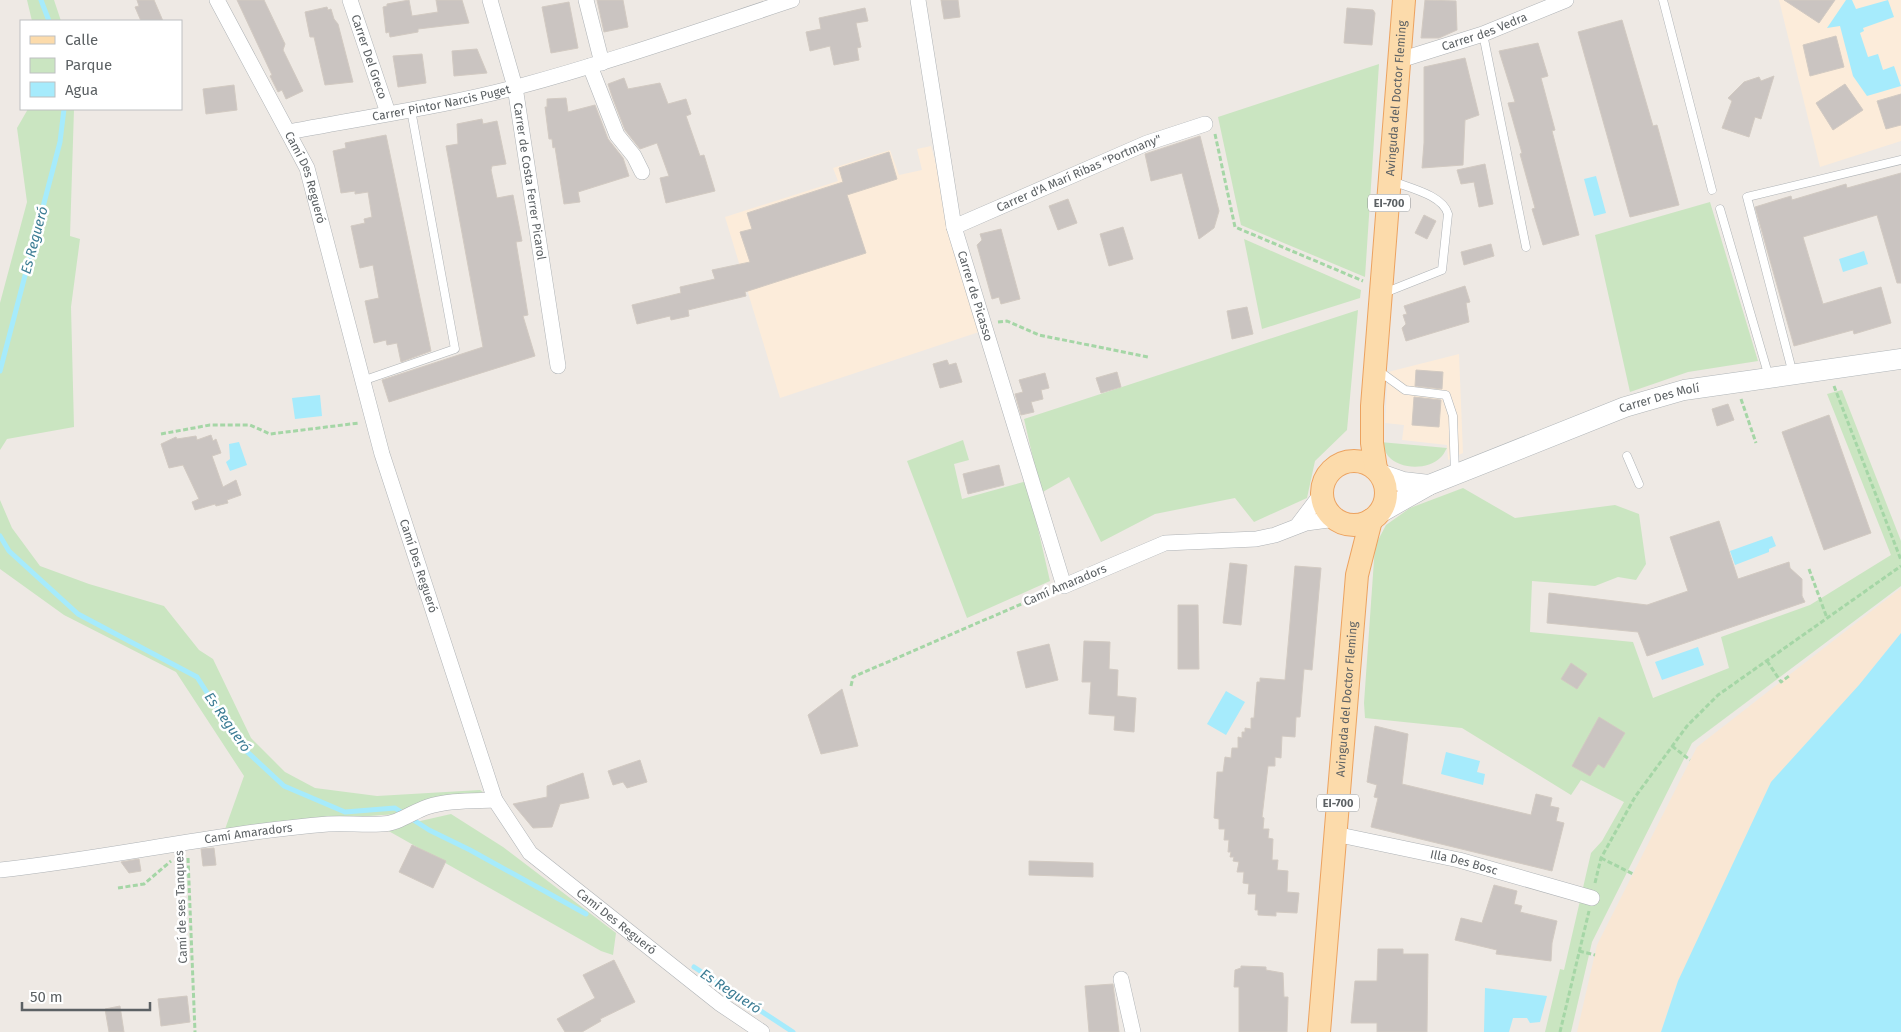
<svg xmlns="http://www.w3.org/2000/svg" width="1901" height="1032" viewBox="0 0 1901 1032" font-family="'Fira Sans',sans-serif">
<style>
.commercial{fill:#fcecda}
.green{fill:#cae5c1}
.sand{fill:#f9e7d4}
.water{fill:#a6ebfc}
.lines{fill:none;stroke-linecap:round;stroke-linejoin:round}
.stream{stroke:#a6ebfc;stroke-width:5}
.building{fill:#cac4c1;stroke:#d2cac2}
.lane-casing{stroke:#afb3b6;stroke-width:9}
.street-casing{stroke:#afb3b6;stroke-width:16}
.secondary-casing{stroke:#b0b5b8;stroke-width:21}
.primary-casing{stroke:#eca25f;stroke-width:24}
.path{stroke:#a5d6a6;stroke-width:3;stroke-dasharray:5 2.5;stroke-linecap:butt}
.lane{stroke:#fff;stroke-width:8}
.street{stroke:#fff;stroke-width:15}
.secondary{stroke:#fff;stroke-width:20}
.primary{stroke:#fcdbab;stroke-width:22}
.labels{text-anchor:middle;stroke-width:5;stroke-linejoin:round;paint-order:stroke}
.shield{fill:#fff;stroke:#8d9092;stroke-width:1}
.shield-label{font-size:11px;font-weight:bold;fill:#5c6164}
.street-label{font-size:12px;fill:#5c6164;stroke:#fff}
.water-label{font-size:14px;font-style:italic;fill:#3b7c94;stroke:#fff}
</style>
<rect width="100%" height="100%" fill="#eee9e4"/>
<path class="commercial" d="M1779,0H1901V141L1820,167Z
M931,146L982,331L780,398L725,217L838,181L833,168L890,150L899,175L922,170L917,149Z
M1459,354L1463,453L1448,460L1447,445L1402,440L1404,425L1385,423L1388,372Z"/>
<path class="green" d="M27,0H54L61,21H32Z
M1379,64L1365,277L1241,225L1218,117Z
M28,109H74L70,236L80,239L71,307L74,427L7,439L0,450V303L27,202L17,128Z
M1710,202L1758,361L1688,372L1630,392L1595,235Z
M1244,239L1361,290L1360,298L1262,329Z
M1358,310L1347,430L1315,461L1307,498L1254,522L1235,498L1155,514L1101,542L1069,477L1041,493L1024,419Z
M1842,390L1901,541V586L1692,743L1592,942L1571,1032H1545L1560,969L1564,970L1591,853L1602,841L1624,802L1581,780L1571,795L1462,728L1365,718L1364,703L1375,546L1386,525L1410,508L1463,488L1515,518L1615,505L1639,514L1646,564L1636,580L1618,577L1595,586L1532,581L1530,632L1633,642L1653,698L1729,668L1721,637L1810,605L1891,555L1827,394Z
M963,440L969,460L954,464L962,499L1027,481L1050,581L967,618L907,461Z
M1380,442L1447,448C1445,451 1443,456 1440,458C1428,470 1400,470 1388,456C1385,452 1383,446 1380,442Z
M0,500L12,528L40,566L89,584L164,606L199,650L213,659L251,738L285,772L315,788L377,796L480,790L483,792L425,802L397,814L327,819L224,832L244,776L176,672L64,615L0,569Z
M451,814L503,847L616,933L613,955L601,951L385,829Z"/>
<path class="sand" d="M1901,588V633L1859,685L1678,981L1661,1032H1577L1597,945L1697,747Z"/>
<path class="water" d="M1846,0H1852L1856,9L1888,0L1894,17L1863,28L1864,31L1860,33L1868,57L1878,54L1883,70L1894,66L1901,86L1867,96L1853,76L1840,26L1827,28Z
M1596,176L1606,213L1594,216L1584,179Z
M1864,251L1868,264L1843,272L1839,259Z
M320,395L322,416L295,419L292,398Z
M239,442L247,465L230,471L226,462L230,459L229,444Z
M1772,536L1776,546L1769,549V552L1735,565L1730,551Z
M1901,633V1032H1661L1678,981L1771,782L1859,685Z
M1698,647L1704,665L1662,680L1655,662Z
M1226,691L1245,702L1226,735L1207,724Z
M1446,752L1480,761L1477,772L1485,774L1483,785L1441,774Z
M1485,988L1547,996L1540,1022L1530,1023L1527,1018H1513L1509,1032H1484Z"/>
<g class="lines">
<path class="stream" d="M41,0L49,21
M0,371L60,142L64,109
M0,536L9,551L78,614L197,677L242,747L284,786L345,812L395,808L429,830L470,850L586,914
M694,967L793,1032"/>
</g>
<path class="building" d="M137,0H154L163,21H141L135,7L139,6Z
M237,0H264L285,44L283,50L303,91L286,99L282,90L278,92L270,76L272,75Z
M409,0L412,16L438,12L436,0H462L469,23L418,29V32L390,37L389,32L386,33L383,7L387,6V4Z
M597,0H623L628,27L604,32Z
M941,0H958L960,17L944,19Z
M1425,0L1456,1L1457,30L1439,38H1421Z
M1784,0H1835L1819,23Z
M569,2L578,48L551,53L542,7Z
M327,7L328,10L331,9L334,19L338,24L353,82L325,85L314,37H310L305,12Z
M865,8L868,21L856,23L861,47L857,48L859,60L834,65L830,46L810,51L806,32L821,29L819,18Z
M1347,8L1373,10L1375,13L1372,45L1344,43Z
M1622,20L1653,126L1657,125L1679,205L1630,217L1578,32Z
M1836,36L1844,67L1810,76L1803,45Z
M1538,43L1548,76L1541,78L1555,130L1552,131L1579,235L1543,245L1532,209L1535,208L1520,154L1522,153L1508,103L1515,102L1499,51Z
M477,49L487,73L454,76L452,51Z
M422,54L426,83L398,87L393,56Z
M1465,58L1479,115L1465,120L1463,165L1422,168L1424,143V67Z
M1774,76L1761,119L1755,117L1749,137L1722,128L1732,101L1728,98L1744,82L1759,77L1761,81Z
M624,78L628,89L660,83L668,104L686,99L691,114L686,116L700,156L704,155L715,191L666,203L660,178L669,176L657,143L640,149L625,130L613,99L608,84Z
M1845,84L1863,110L1833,130L1816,103Z
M234,85L237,110L206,114L203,89Z
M1901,94V125L1886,129L1877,101Z
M566,98L568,112L595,105L608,139L623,158L629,176L578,192L580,202L564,204L555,147L553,148L552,139H549L545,107H547V99Z
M482,119L483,124L497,121L506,164L492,166L491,170L497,198L513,195L522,241L516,242L528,315L523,316L535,356L389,402L382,380L483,347L446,146L458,144L457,124Z
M386,135L431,351L401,362L397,343L387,345L386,340L374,343L365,301L379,298L378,293L373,265L360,268L351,226L365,223L364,219L372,217L368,192L355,194V191L341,193L333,151L346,148L345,143Z
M1200,136L1219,211L1214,228L1199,239L1182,173L1151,181L1145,154Z
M889,152L897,179L847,195L866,253L745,292L746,296L688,310L689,316L671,320L670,316L637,324L632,305L681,293L680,287L715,279L712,270L750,262L740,232L752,229L747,213L843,182L839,168Z
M1485,164L1493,204L1479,207L1474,182L1461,184L1457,170Z
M1901,173V283H1897L1877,215L1803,237L1823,304L1881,287L1891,323L1854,334L1853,330L1794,346L1755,207L1791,196L1792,200L1846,184L1847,188Z
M1068,199L1077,223L1058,230L1049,206Z
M1424,215L1436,221L1427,239L1415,233Z
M1123,227L1133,259L1109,266L1100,234Z
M1001,229L1020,299L1001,304L999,297L992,299L977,245L982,240L980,234Z
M1491,244L1494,256L1464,265L1461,252Z
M1465,286L1470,302L1466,303L1469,322L1406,341L1402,328L1406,324L1403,315L1407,314L1404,306Z
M1247,307L1253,334L1232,339L1227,311Z
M947,360L949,365L956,363L962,382L940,388L933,364Z
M1416,370L1443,372L1442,389L1415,386Z
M1117,372L1121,387L1101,393L1096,378Z
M1045,373L1049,388L1041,390L1043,399L1031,402L1034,412L1021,415L1015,394L1023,392L1019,380Z
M1414,397L1441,400L1439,427L1412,425Z
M1728,404L1734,420L1717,426L1712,409Z
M1829,415L1871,533L1824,550L1782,432Z
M211,435L213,441L216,439L221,453L212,456L223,487L236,480L241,495L227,500L228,503L216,506L215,504L195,510L192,502L199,499L183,465L169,468L161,444L176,437L177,439L196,436L197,440Z
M999,465L1004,485L968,494L963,474Z
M1719,521L1738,579L1789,562L1790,568L1802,579V596L1805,602L1647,656L1638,632L1547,623L1549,593L1647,605L1688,591L1670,537Z
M1230,563L1247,565L1241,625L1223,623Z
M1295,566L1321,568L1312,670L1304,669L1300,717H1296L1295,737L1282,736L1281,758L1275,757V766H1268L1262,817L1264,818L1263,829H1269L1268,838L1273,839L1272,860H1278L1277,870L1288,871L1287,892L1299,893L1297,913L1276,912V916L1258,915V910H1255L1256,894H1248L1249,884L1243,883L1244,872H1237L1239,862L1233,861L1234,857H1230L1231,852H1228L1229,840H1224L1225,829H1219V819L1214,818L1217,772H1223L1225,757L1231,758L1232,748H1238V737L1242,738V732H1245V728L1251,729V718H1254L1257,682H1260V678L1285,680Z
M1178,605H1198L1199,669H1178Z
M1084,641L1110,642L1109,669L1118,670L1117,696L1136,698L1134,732L1114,730L1115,716L1089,714L1091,682H1082Z
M1049,644L1058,680L1026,688L1017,652Z
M1571,663L1587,674L1577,689L1561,679Z
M842,689L858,746L821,754L808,715Z
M1599,717L1625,733L1604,768L1598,764L1590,776L1572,766Z
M1375,726L1408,734L1402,784L1531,815L1536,794L1552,798L1550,806L1559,808L1556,821L1564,823L1552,871L1371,827L1378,798L1374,797L1377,785L1367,782Z
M640,760L647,782L627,788L623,782L613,785L608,771Z
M583,773L589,798L560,804L552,827L533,828L513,804L547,797V786Z
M412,845L446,861L433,888L399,872Z
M214,848L216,865L203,866L201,849Z
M139,859L141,871L129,873L121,862Z
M1029,861L1093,863V877L1029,875Z
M1494,885L1517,891L1514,904L1522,906L1520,912L1557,921L1552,943L1551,961L1496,954L1497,950L1455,940L1461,918L1482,923Z
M1378,949H1403V954H1428L1427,1032H1377V1023H1351L1355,981H1377Z
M614,960L635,1002L600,1019L601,1021L582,1032H565L557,1019L595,998L583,975Z
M1241,966L1266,967V970L1283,973L1284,997H1288L1287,1032H1239V987H1234L1235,970L1241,968Z
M1113,984L1119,1032H1089L1085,986Z
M187,996L190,1022L161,1026L158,999Z
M120,1006L124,1032H109L105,1009Z"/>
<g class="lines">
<defs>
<path id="lane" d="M1663,0L1712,190
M1483,34L1526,247
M1720,209L1769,377
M1384,293L1442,270L1448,214C1443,195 1409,188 1392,181
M1379,371L1405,390L1446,395L1453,416L1455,474
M1793,374L1747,197L1901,160
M362,381L455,349L411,110
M1627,456L1639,484"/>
<g id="street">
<path id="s1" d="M217,0L307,168L382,454L495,800L530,853L719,1003L762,1032"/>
<path id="s2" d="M350,0L388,113"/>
<path id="s3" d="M490,0L515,87L558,366"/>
<path d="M586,0L602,63"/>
<path id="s4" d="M918,0L954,227L1064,586L1165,543L1256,539L1275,535L1306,523L1336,519"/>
<path id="s5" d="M1400,60L1483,34L1566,0"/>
<path d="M590,66L617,135L634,156L642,172"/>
<path id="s6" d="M289,132C365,117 442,107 517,87C610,62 701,30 792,0"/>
<path id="s7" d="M954,227L1147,143L1205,124"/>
<path d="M1297,526L1322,493"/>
<path id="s8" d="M1335,834L1459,860L1592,898"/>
<path id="s9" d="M0,870C110,858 218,833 328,824C346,823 363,825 381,824C398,824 412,812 427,807C448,800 473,801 495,800"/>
<path d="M1121,979L1133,1032"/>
</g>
<g id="secondary">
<path d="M1380,474L1403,482L1429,485"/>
<path id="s10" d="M1378,514L1429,485L1625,407L1684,390L1901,359"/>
</g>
<g id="primary">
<circle cx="1354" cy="493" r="32"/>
<path id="s11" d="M1376,469L1372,443V406L1404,0"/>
<path id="s12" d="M1319,1032L1357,575L1371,520"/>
</g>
</defs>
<use href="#lane" class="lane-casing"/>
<use href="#street" class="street-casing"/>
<use href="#secondary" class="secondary-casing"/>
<use href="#primary" class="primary-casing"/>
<path class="path" d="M1215,134L1235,227L1363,281
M998,322L1007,321L1039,335L1148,357
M1834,386L1901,560
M1741,399L1756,443
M161,434L210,425H250L270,434L359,423
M1809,569L1827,618
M1767,661L1781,682L1789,676
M851,686L853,677L1049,592
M1672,746L1690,760
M188,858L195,1032
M1601,858L1633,874
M1595,883L1601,858L1635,797L1687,726L1718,695L1901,566
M118,888L144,884L171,861
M1579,951L1595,955
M1560,1032L1589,911"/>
<use href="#lane" class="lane"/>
<use href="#street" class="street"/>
<use href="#secondary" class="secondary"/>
<use href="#primary" class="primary"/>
</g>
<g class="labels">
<g class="shield">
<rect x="1368" y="194.5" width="42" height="17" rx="4"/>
<rect x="1317" y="794.5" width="42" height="17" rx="4"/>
</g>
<g class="shield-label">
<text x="1389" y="207">EI-700</text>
<text x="1338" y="807">EI-700</text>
</g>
<g class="street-label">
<text dy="4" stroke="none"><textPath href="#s5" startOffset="89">Carrer des Vedra</textPath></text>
<text dy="4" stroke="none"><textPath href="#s2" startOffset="60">Carrer Del Greco</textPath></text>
<text dy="4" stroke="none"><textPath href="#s11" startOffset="372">Avinguda del Doctor Fleming</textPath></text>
<text dy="4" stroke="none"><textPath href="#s6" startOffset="155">Carrer Pintor Narcis Puget</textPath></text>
<text dy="4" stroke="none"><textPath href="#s7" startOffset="136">Carrer d'A Marí Ribas "Portmany"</textPath></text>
<text dy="4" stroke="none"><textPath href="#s1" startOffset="199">Camí Des Regueró</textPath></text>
<text dy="4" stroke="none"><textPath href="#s3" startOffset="186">Carrer de Costa Ferrer Picarol</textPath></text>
<text dy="4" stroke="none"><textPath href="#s4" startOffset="302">Carrer de Picasso</textPath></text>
<text dy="4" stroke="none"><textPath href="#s10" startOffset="305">Carrer Des Molí</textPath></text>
<text dy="4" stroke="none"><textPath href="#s1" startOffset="604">Camí Des Regueró</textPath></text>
<text transform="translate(1065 585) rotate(-23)" y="4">Camí Amaradors</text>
<text dy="4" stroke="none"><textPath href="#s12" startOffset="334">Avinguda del Doctor Fleming</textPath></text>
<text dy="4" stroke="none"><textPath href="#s9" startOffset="251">Camí Amaradors</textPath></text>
<text dy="4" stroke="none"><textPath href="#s8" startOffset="132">Illa Des Bosc</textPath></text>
<text transform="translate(181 907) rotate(-92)" y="4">Camí de ses Tanques</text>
<text dy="4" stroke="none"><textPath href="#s1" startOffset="1024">Camí Des Regueró</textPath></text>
</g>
<g class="water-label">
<text transform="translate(34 240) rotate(-75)" y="5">Es Regueró</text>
<text transform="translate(228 722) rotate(55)" y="5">Es Regueró</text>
<text transform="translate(731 991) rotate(33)" y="5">Es Regueró</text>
</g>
</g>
<rect x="20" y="20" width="162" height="90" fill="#ffffff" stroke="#bec0c1"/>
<rect x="30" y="36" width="25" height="8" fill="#fcdbab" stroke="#bec0c1"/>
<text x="65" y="45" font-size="15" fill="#5c6164">Calle</text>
<rect x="30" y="58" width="25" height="15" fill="#cae5c1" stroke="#bec0c1"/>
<text x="65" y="70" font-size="15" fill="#5c6164">Parque</text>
<rect x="30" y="82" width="25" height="15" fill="#a6ebfc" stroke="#bec0c1"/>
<text x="65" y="95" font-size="15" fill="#5c6164">Agua</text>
<path d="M22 1002v8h128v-8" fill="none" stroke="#5c6164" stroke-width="2.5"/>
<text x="30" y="1002" font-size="15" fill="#5c6164" stroke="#ffffff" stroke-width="4" paint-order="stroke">50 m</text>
</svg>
